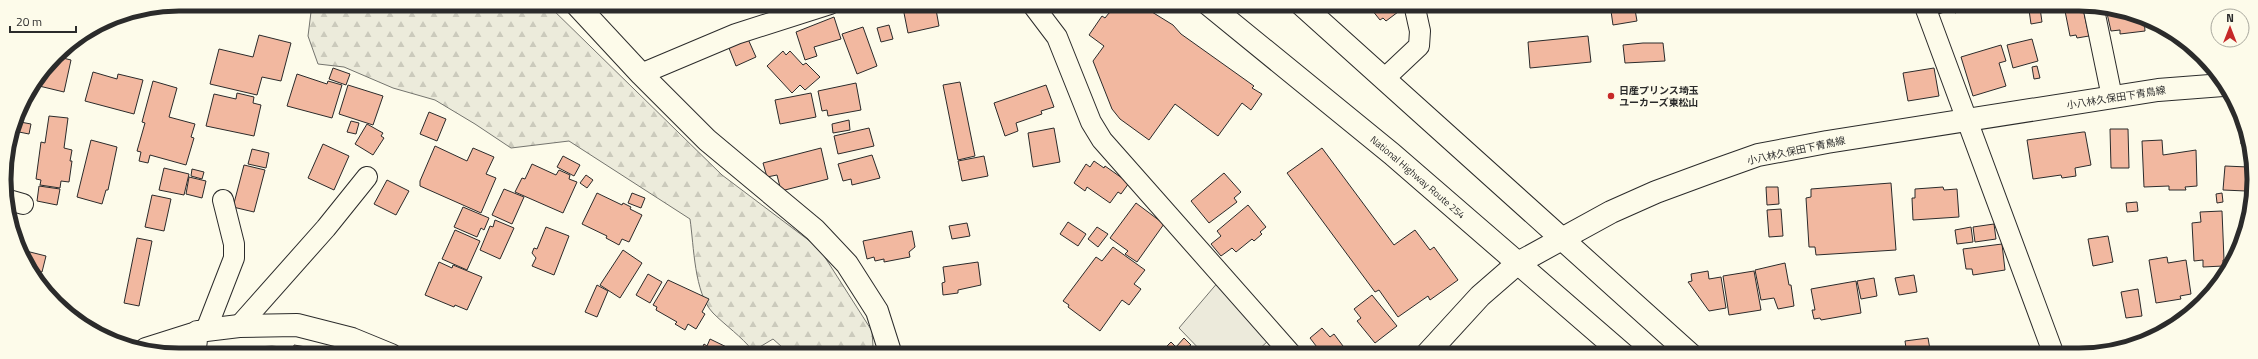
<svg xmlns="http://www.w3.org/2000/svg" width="2258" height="359" viewBox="0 0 2258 359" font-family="'Titillium Web','Noto Sans JP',sans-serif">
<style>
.forest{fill:url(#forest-firs);stroke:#74746e}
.park{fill:#ecebdb;stroke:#74746e}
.parking{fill:#eceadb;stroke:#74746e}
.building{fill:#f2b8a0;stroke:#2b2b2b}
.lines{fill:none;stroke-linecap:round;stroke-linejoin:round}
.street-casing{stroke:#2b2b2b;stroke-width:22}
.secondary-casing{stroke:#2b2b2b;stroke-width:24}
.highway-casing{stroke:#2b2b2b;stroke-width:24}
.street{stroke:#fdfbea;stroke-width:20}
.secondary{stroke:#fdfbea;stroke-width:22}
.highway{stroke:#fdfbea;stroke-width:22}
.poi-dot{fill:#c62828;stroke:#fdfbea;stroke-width:1.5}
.labels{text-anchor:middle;stroke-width:3;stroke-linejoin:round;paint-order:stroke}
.poi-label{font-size:10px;font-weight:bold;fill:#2b2b2b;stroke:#fdfbea;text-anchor:start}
.street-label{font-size:10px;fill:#2b2b2b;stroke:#fdfbea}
.rim{fill:none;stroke:#2b2b2b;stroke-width:5}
</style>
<defs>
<pattern id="forest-firs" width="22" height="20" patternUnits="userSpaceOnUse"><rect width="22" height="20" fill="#ecebdb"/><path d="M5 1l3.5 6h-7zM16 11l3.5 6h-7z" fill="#cbcabc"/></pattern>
</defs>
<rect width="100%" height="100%" fill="#fdfbea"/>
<path class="forest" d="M312,4H419L427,6L429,4H547L722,175L819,248L872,331L873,346L860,350V355H791L773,339L753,351C741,336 726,326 713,313C694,293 694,246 690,219L569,141L511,148L475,124L435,100L393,88L344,67L318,64L308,36Z"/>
<path class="park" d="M272,346L289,348L288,355H222L231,349Z"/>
<path class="parking" d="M1219,281L1270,339L1253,355H1205L1179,328Z"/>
<path class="building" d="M921,4H935L939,26L908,33L903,8Z
M1071,4H1080L1074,9Z
M1126,4H1139L1173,25L1181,34L1254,86L1252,88L1262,94L1251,110L1242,103L1218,136L1175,104L1149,140L1120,119L1112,109L1093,61L1104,46L1089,35L1102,16L1105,18L1109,13Z
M1363,4H1403L1400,6L1402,9L1386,21L1383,18L1380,20L1372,10L1369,12Z
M1610,4H1634L1637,21L1613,25Z
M1935,4H1982L1955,13L1954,9L1938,14Z
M2040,8L2042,22L2031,24L2029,10Z
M2083,8L2089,36L2077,38L2076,35L2070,36L2065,11Z
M2106,9L2144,19L2145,31L2120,34V30L2111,31Z
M834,17L841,39L814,47L817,56L805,60L796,32Z
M889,25L893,39L881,42L877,28Z
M863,27L877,66L857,74L842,34Z
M259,35L291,43L281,81L262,77L257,95L210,84L219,49L253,57Z
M1588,36L1591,62L1530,68L1528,42Z
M748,39L756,57L736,66L727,43Z
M2032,39L2038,61L2013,68L2007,45Z
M1643,43H1663L1665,61L1625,63L1623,45Z
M2001,45L2006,61L1999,63L2006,86L1973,96L1961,57Z
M783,51L786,55L790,51L803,65L806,63L820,77L805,90L800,85L792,93L767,66Z
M55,56L71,60L64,92L35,85Z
M2037,66L2040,78L2034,79L2032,67Z
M333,68L350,74L346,85L329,79Z
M1934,68L1939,96L1908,101L1903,73Z
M93,72L117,79L118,74L143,80L134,114L85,101Z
M297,74L327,84L328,81L342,85L332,118L287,106Z
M153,81L177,88L169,117L195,124L191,137L194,138L186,165L150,155L148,163L139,161L141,152L137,151L145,123L142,122Z
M960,82L975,156L958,160L943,85Z
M856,83L861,110L828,116L827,110L822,111L818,91Z
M348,85L383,96L373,125L339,114Z
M1046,85L1054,107L1041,111L1042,114L1016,123L1018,131L1005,136L994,103Z
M237,93L254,97L253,103L261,105L254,136L206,126L214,94L236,99Z
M811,93L816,117L780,124L775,100Z
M429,112L446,119L437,141L420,134Z
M49,116L68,118L64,148L72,150L70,161H72L69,182L61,181L60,188L40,185L41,180L36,179L41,142L45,143Z
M849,120L850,130L833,133L832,124Z
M15,121L31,124L29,134L14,131Z
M351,121L359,123L356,134L347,132Z
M367,124L383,133L381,136L384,138L373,155L355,144Z
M2241,126H2245L2250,165H2245L2244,144H2241Z
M869,128L874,146L838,154L834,136Z
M1054,128L1060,162L1033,167L1028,133Z
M2110,129H2128L2129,168H2111Z
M2083,132H2085L2091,165L2075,168L2076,176L2062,178L2061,175L2033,179L2027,140Z
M91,140L117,147L108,190H106L102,204L77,197Z
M2162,140L2163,155L2196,150L2197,186L2185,187L2186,190H2169V186L2144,187L2142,141Z
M323,144L349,156L334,190L308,178Z
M435,146L467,161L473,148L494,157L486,174L496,178L481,213L420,186V181Z
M821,148L828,179L781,191L777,175L767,177L763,163Z
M1322,148L1394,245L1415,230L1430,250L1434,247L1458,280L1430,300L1428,296L1398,317L1379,290L1375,292L1287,173Z
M252,149L269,153L266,168L248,164Z
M872,155L880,178L852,185L851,179L843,181L838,164Z
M563,156L580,165L574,176L557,167Z
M984,156L988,176L962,181L958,161Z
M1094,161L1104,168L1105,166L1129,183L1121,194L1118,192L1110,203L1087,187L1085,191L1074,183L1086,164L1090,167Z
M532,164L556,175L559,170L570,175L569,179L577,182L563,213L515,192L522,178L525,179Z
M244,165L265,170L254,212L233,207Z
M2225,166L2248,167L2246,191L2223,190Z
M164,168L189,174L184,195L159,190Z
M192,169L204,172L202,179L191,176Z
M1224,173L1241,192L1234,198L1237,202L1209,223L1191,201Z
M586,175L593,180L587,188L580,183Z
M189,177L206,181L202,198L186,194Z
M387,180L409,191L396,215L374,204Z
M1891,183L1896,250L1816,255L1815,247H1809L1806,198L1811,197V189Z
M39,186L60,189L57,205L37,201Z
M1766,187H1778L1779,204L1767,205Z
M1943,187L1944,190L1957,189L1959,217L1913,220L1912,198H1915V189Z
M504,189L524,197L512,224L492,215Z
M597,193L622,205L623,203L631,207L630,209L642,215L629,242L622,239L619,245L606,238L607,236L582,224Z
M632,193L645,198L641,208L628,203Z
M2222,193L2223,202L2217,203L2216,194Z
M152,195L171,199L164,231L145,227Z
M2137,202L2138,211L2127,212L2126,203Z
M1136,203L1164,224L1137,262L1125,254L1128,251L1110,238Z
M1248,205L1266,227L1260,232L1262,234L1254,241L1252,239L1236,252L1232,248L1221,256L1211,244L1221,236L1217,231Z
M463,207L489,218L484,230L481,228L477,237L454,227Z
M1781,209L1783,236L1769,237L1767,210Z
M2222,211L2224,260H2223V266L2203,267V260L2194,261L2192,223L2201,222L2200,212Z
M495,220L514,228L500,259L480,250L490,226L493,227Z
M1068,222L1086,234L1078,246L1060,234Z
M967,223L970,236L952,239L949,226Z
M1994,224L1996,239L1975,242L1973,227Z
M546,227L569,236L554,275L532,266L536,258L532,253L534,248L537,249Z
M1097,227L1108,234L1098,247L1088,239Z
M1971,227L1973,242L1957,244L1955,230Z
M455,230L480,241L467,270L442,259Z
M912,231L915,247L909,252L910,257L884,262V259L875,261L874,257L867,259L863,241Z
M2108,236L2113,262L2093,266L2088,239Z
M137,238L152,241L139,306L124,303Z
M2002,244L2005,270L1973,275L1972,269H1966L1963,249Z
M1113,247L1145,270L1134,284L1141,289L1129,305L1122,300L1100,331L1068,307L1069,305L1063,301L1096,257L1102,261Z
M623,250L642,263L620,298L600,285Z
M26,251L46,256L42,272L33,270L25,256Z
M2167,257L2168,263L2186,260L2191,294L2180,296L2181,299L2156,303L2149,260Z
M439,262L452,268L453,265L482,277L467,310L455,305L454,307L425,295Z
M978,262L981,285L958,290V293L943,295L942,283L945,282L943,267Z
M1785,263L1789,285H1791L1794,306L1778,309L1774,298L1761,300L1755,270Z
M1708,271L1709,279L1721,277L1726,308L1709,311L1688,282L1692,281L1691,274Z
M1754,271L1761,310L1729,315L1723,276Z
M648,274L662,282L650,303L636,295Z
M1914,275L1917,292L1899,295L1895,278Z
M1874,278L1877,296L1861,299L1857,281Z
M668,280L709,299L702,312L705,314L696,329L688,324L685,330L675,324L677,322L656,310L657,307L653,305Z
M1856,281L1861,313L1821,320L1820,318L1814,319L1812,310H1815L1811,289Z
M597,285L608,291L597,317L585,312Z
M2138,289L2142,316L2126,318L2121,292Z
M1372,295L1397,326L1375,343L1357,321L1361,318L1354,309Z
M1322,328L1330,337L1334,334L1343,346L1344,349L1337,355H1323L1310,338Z
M1184,338L1191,345L1188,347L1195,355H1158L1171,342L1176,347Z
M1928,338L1931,355H1907L1905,341Z
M710,339L741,354L699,355L704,344L707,346Z
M294,345L336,352V355H292Z
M1488,350L1496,355H1479L1481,351L1486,354Z"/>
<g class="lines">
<defs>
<path id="street" d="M1032,4L1057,37L1091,122L1102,140L1292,355
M1924,4L2054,355
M2093,5L2112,97
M641,74L736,34L830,4
M1384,79L1419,46L1420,31L1414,4
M9,200L23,204
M239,326L326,228L367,177
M206,330L234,258V244L223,200"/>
<path id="secondary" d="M576,4L641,74L707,140L815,230L847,264L877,311L891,355
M146,349L206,330L239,326L297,325L352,339L391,355
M194,355L197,332
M1426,355L1480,296L1518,263L1611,212L1656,192L1713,171L1758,155L1827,142L2158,90L2223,85"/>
<g id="highway">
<path id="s1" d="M1208,4L1392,154L1624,355"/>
<path d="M1301,4L1691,355"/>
</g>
</defs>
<use href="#street" class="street-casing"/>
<use href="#secondary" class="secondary-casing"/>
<use href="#highway" class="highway-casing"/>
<use href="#street" class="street"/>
<use href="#secondary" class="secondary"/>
<use href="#highway" class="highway"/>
</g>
<circle class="poi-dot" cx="1611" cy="96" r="4"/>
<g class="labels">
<g class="poi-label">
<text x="1619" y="94">日産プリンス埼玉<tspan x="1619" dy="12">ユーカーズ東松山</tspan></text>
</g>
<g class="street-label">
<text transform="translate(2116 97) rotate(-9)" y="4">小八林久保田下青鳥線</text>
<text transform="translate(1796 150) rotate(-12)" y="4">小八林久保田下青鳥線</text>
<text dy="4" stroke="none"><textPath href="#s1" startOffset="272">National Highway Route 254</textPath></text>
</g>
</g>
<path d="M0 0H2258V359H0ZM179 11H2079A168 168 0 0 1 2247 179V180A168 168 0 0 1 2079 348H179A168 168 0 0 1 11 180V179A168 168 0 0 1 179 11Z" fill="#fdfbea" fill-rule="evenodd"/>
<path class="rim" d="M179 11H2079A168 168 0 0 1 2247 179V180A168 168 0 0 1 2079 348H179A168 168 0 0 1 11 180V179A168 168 0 0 1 179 11Z"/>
<g transform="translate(2230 28)"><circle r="19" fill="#fdfbea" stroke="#a9a89e"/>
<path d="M0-3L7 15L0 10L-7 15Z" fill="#c62828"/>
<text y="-6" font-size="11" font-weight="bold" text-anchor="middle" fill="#2b2b2b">N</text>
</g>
<path d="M10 26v6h66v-6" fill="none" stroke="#2b2b2b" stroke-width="2"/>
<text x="16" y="26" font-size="12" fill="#2b2b2b" stroke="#fdfbea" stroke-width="3" paint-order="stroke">20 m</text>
</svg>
